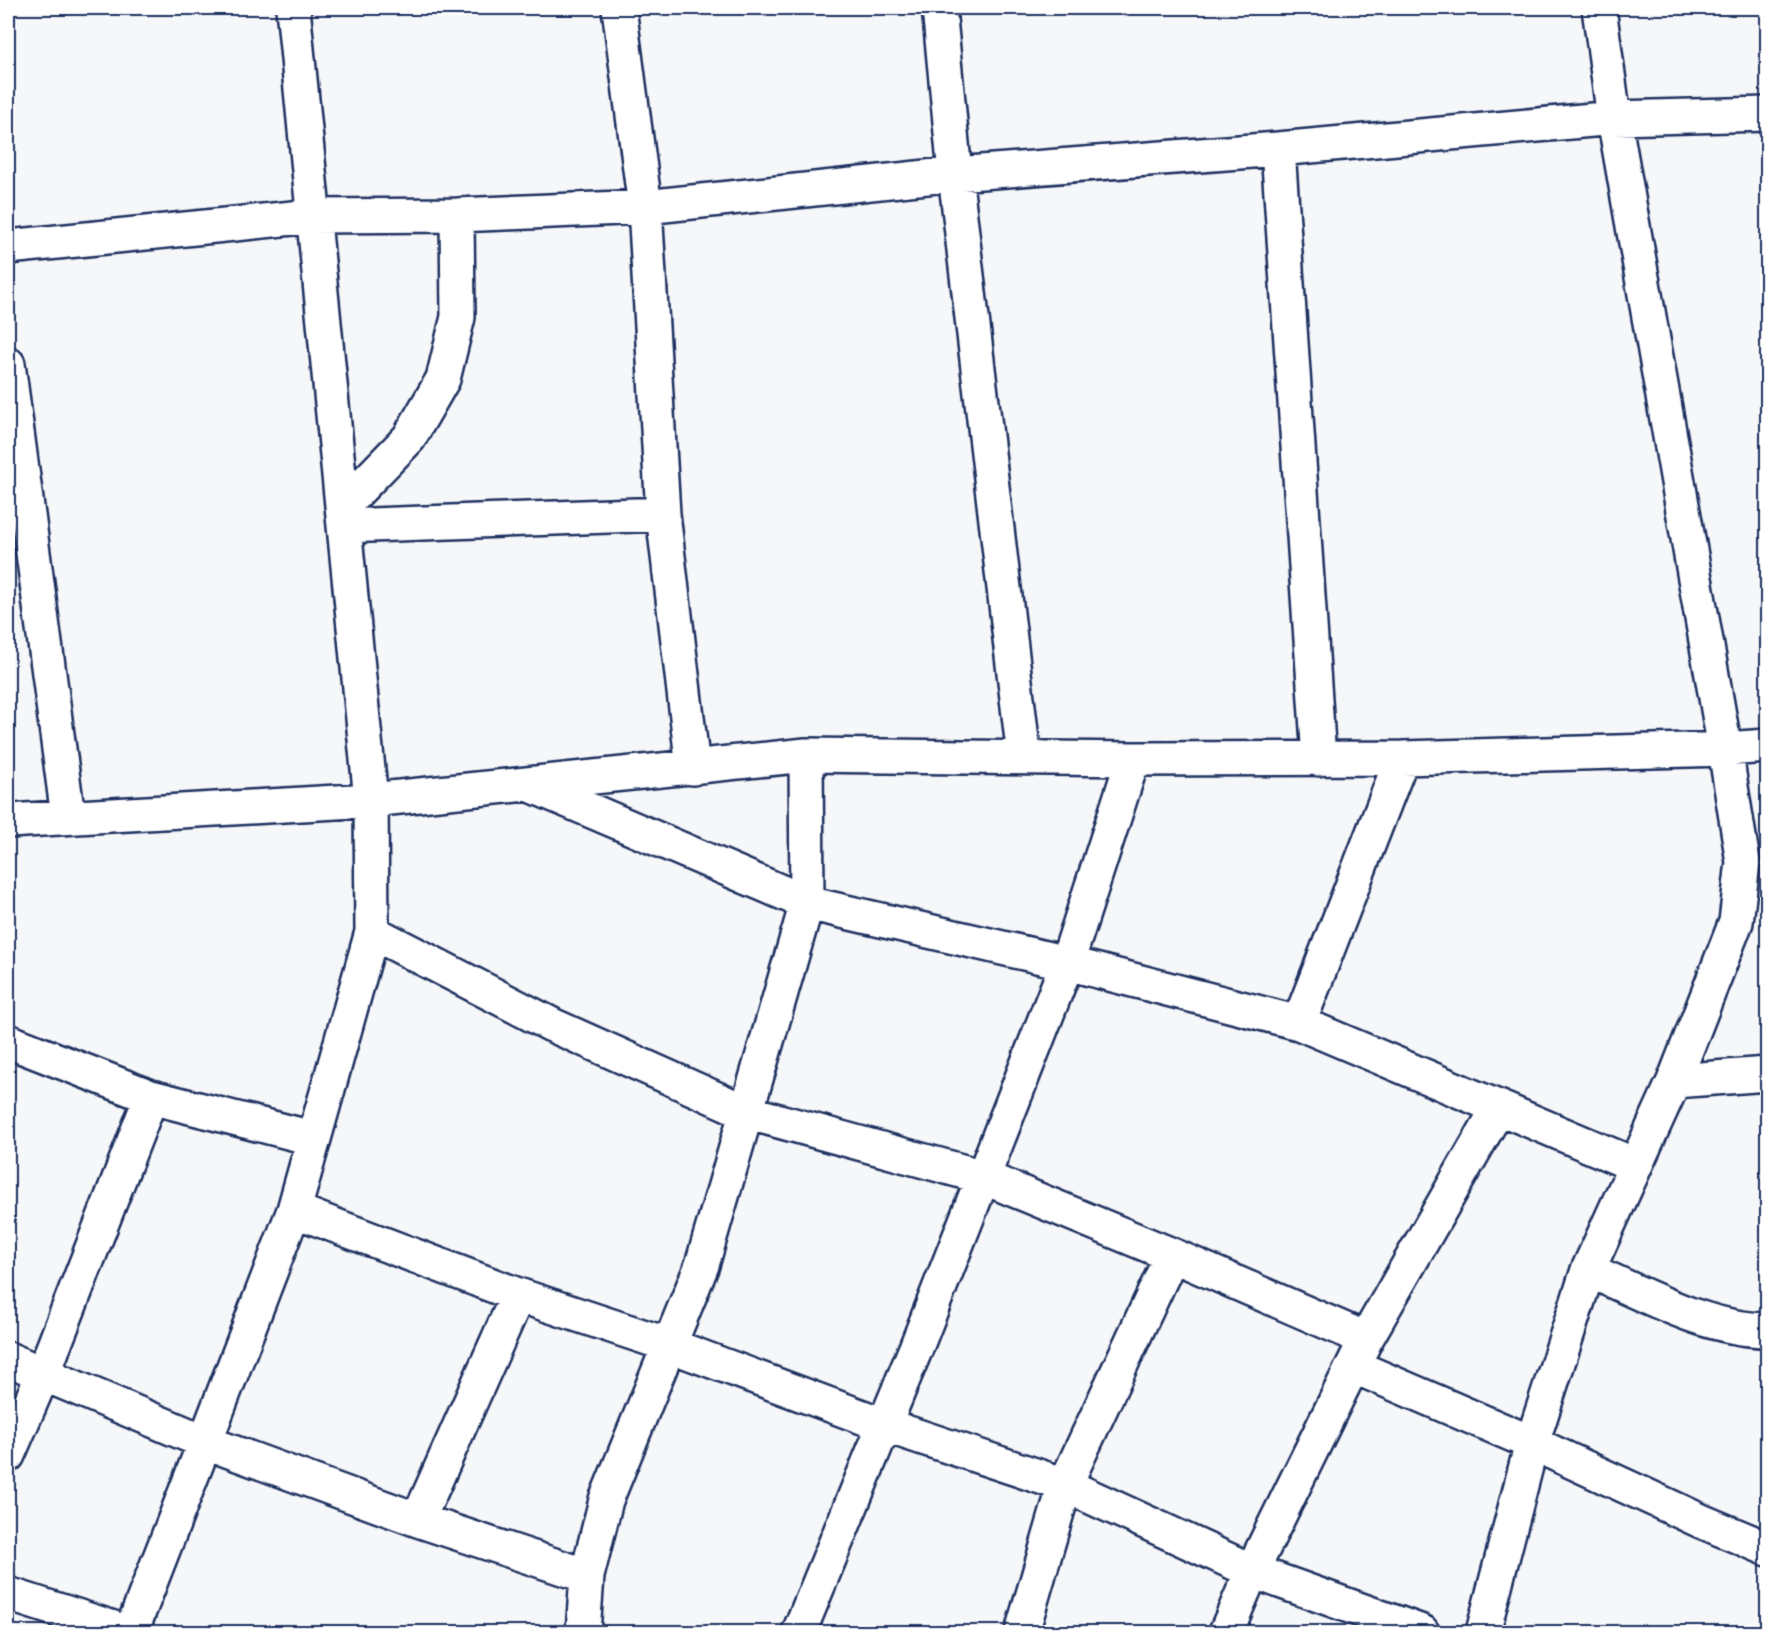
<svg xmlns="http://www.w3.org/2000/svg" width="1775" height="1640" viewBox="0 0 1775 1640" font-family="Dekko,sans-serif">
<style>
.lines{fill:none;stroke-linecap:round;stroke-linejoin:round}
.minor-casing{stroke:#1b2f5e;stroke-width:38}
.minor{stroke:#fff;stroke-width:33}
</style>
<rect width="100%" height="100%" fill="#f6f7f9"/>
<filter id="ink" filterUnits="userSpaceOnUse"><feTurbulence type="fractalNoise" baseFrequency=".0167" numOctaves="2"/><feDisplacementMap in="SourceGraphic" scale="12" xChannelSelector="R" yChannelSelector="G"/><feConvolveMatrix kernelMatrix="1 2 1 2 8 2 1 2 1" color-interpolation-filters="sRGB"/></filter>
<g filter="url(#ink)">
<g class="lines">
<defs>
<path id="minor" d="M619,8L645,207L663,514L693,768
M939,8L955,174L1024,757
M1278,149L1319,759
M8,247L313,216L457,215L645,207L955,174L1278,149L1614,118L1768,114
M8,364L68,817
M342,507L409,438L443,379L458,317L457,215
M344,526L663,514
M531,785L807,903L1067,963L1299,1023L1635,1165
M8,821L371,800L806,755L1133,759L1402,758L1725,749L1768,746
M372,932L552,1025L746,1112L983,1177L1172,1255L1366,1339
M1299,1023L1402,758
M8,1041L151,1097L312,1138
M1674,1081L1768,1074
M294,1210L518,1295L669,1345L884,1425L1065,1485L1252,1571L1422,1632
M1588,1270C1644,1294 1706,1330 1768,1330
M8,1359L205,1442L418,1520L587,1576
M1353,1366L1532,1443L1701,1521L1768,1549
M8,1455L43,1374L151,1097
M418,1520L518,1295
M8,1594L126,1632
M131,1632L205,1442L294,1210L372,932L371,800L293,8
M583,1632L587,1576L606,1500L702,1265L807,903L806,755
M799,1632L916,1348L1067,963L1133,759
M1022,1632L1065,1485L1172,1255
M1226,1632L1252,1571L1366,1339L1499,1107
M1483,1632L1532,1443L1588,1270L1674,1081L1736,922L1743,862L1725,749L1614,118L1599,8"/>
</defs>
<use href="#minor" class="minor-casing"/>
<use href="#minor" class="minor"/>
</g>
</g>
<rect width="1775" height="1640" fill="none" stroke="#fff" stroke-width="30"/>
<rect x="15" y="15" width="1745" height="1610" fill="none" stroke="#1b2f5e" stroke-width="2" filter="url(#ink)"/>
</svg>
